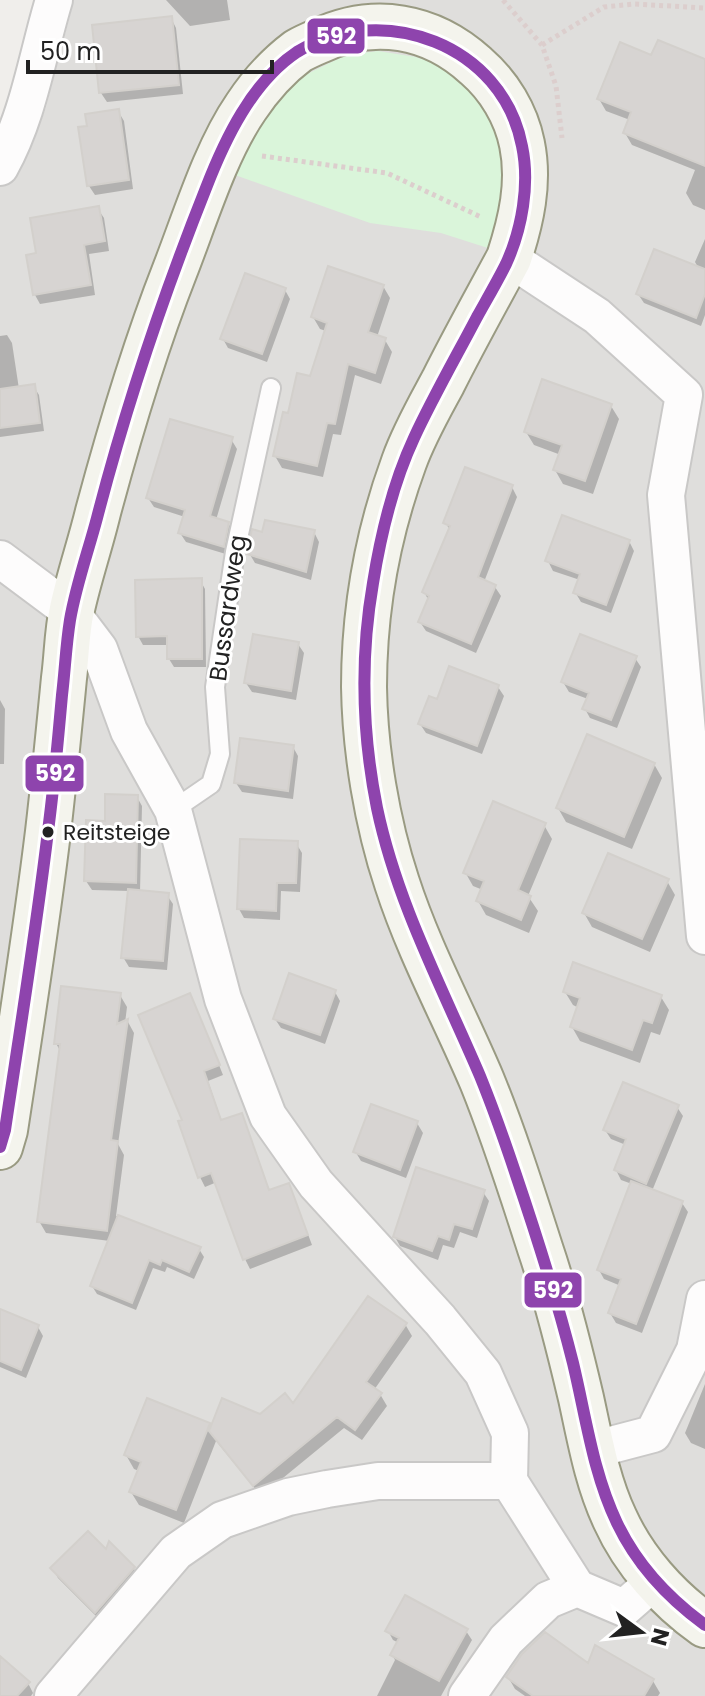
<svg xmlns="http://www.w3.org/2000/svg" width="705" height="1696" viewBox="0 0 705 1696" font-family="Poppins,sans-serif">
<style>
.residential{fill:#dfdedc}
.park{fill:#daf5da}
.shadow{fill:#0003}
.building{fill:#d7d4d2;stroke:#d3d0cc;stroke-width:2}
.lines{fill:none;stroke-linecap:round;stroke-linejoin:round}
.lane-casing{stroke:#c9c8c7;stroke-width:22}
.street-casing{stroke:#c9c8c7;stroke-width:40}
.secondary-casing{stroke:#999a82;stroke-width:48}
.path{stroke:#dccecd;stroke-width:5;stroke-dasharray:4 4;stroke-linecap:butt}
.lane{stroke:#fdfcfc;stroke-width:18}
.street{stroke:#fdfcfc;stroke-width:36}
.secondary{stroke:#f4f4ed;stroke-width:44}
.bus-1-casing{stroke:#fff;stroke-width:18}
.bus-1{stroke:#8e44ad;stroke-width:12}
.bus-dot{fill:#222;stroke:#fff;stroke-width:3}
.labels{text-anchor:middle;stroke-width:6;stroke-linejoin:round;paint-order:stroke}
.bus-label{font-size:22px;fill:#222;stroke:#fff;text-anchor:start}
.street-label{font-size:24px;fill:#222;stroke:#fff}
.line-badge{stroke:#fff;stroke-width:3}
.badge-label{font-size:22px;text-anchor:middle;font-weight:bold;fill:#fff}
</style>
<rect width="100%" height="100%" fill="#f0eeeb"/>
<path class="residential" d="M74,0H705V1696H0V179L19,173L33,143L46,107Z"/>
<path class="park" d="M378,51L416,57L447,68L481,99L503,138L509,179L491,249L441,233L370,223L235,175L238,164L270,105L301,77L346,55Z"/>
<path class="shadow" d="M166,0H227L230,20L190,26Z
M171,18L176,28L183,94L107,102L101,93Z
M652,58L705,61V210L693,205L686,193L695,170L632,145L625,133L630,120L606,111L599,99Z
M118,111L124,121L133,189L95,195L89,186Z
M98,209L104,218L109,251L89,254L95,295L40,304L35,295L38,255Z
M705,239V315L701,326L644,303L638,294L699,269L695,262Z
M383,286L390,298L377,337L385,340L392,352L381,384L355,375L341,435L333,434L323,477L282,468L275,456L289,416L311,378L326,331L320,329L313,317Z
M285,290L290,299L267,362L228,348L223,339Z
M7,335L12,343L19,389L34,387L39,395L44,431L0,437V336Z
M611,406L619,419L593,494L563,484L555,470L561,455L534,445L526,432Z
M231,439L237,449L216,520L228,523L234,533L229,555L186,542L180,533L185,517L154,507L148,498Z
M512,487L517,497L484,582L495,587L501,596L476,653L426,631L420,622L429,601L424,592L450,531L446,523Z
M314,532L319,542L311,580L255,563L249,553Z
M629,541L634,551L611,613L581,602L575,592L580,580L553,571L548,561Z
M200,580L205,589L206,667H174L169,659V645H143L138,636Z
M298,644L304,653L296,700L252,692L246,683Z
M635,658L641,667L617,728L590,718L585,709L588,699L569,692L563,682Z
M498,687L504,696L482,754L426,733L420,724L439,701Z
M0,700L5,709L4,764H0Z
M293,747L298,756L293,799L242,792L236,783Z
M654,764L662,778L632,849L566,822L558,808Z
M137,797L142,806L140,892L167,895L173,904L167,970L129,967L123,957L130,891L92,890L86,881L107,823Z
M544,825L552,839L528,896L538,911L529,933L486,915L478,901L483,890L473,886L465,872Z
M296,843L302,853L300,892L281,891L280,920L244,918L239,909Z
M667,881L675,895L650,952L592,927L584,913Z
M335,992L340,1001L325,1044L281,1028L275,1019Z
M565,992L661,997L669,1010L660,1035L651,1032L640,1063L580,1041L572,1027L579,1008L573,1005Z
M120,995L127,1007L125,1023L128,1022L134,1033L118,1144L124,1155L116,1216L199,1249L204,1257L194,1279L167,1267L165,1272L153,1268L136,1310L97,1294L92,1286L110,1241L46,1233L39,1221L61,1053L56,1043Z
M195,1005L223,1075L208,1081L222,1122L241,1115L246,1124L270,1192L293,1194L312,1245L250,1269L245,1259L217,1182L205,1187L200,1177L184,1121Z
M677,1107L683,1116L652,1191L682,1203L688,1212L642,1333L616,1323L610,1313L621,1286L604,1279L599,1270L632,1184L621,1180L616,1170L626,1145L611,1139L605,1130Z
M417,1123L423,1133L406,1178L361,1161L355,1151Z
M483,1192L489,1201L477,1238L460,1232L454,1248L443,1245L438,1260L400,1246L395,1237Z
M0,1311L38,1327L43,1336L26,1378L0,1367Z
M405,1324L412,1336L374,1390L380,1394L387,1406L362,1440L344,1428L261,1496L216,1441L184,1523L139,1505L131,1492L139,1471L134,1469L126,1455L209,1425L212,1429L293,1406Z
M705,1384V1449L691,1443L685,1433Z
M110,1545L134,1569L139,1578L101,1621L58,1578L53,1569L107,1552Z
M388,1631H466L472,1640L441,1696H377L395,1660L392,1655L399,1643L393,1640Z
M0,1664L28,1683L33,1693L31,1696H0Z
M589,1666L653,1681L660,1693L658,1696H525L515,1689L508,1677Z"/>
<path class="building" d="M172,16L179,85L99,93L92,25Z
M658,40L705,59V166L623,133L631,112L597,99L620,42L651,55Z
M119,109L129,180L87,186L78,127L87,126L85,114Z
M99,206L105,241L84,245L91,285L33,295L26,255L36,253L30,218Z
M654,249L705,269V294L696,318L636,294Z
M328,266L384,285L368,332L386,338L375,373L348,364L335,424L327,423L317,466L273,456L283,412L288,413L297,373L310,376L327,323L311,317Z
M245,273L286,288L262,354L220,339Z
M542,379L612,404L585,481L553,470L562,445L524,432Z
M35,384L40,423L0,428V389Z
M170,419L233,437L210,516L229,522L224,547L178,533L185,510L146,498Z
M465,467L513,485L478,577L496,585L471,644L418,622L429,596L422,592L450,526L443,523Z
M562,515L630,540L606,605L573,593L580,574L545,561Z
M265,520L315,530L306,572L247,554L252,529L262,532Z
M202,578V659H167V636L136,637L135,580Z
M253,634L299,642L291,691L244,683Z
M580,634L637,656L611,720L582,709L589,693L561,682Z
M449,666L499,685L477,746L418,724L429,696L437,699Z
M587,734L655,763L624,837L556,808Z
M240,738L294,745L288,791L234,783Z
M105,794L138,795L136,883L84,881L86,820L105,821Z
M493,801L546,823L518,890L531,896L521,920L476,901L484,881L463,873Z
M240,839L298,841L296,883H277L276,911L237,909Z
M608,853L669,879L642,939L582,913Z
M128,889L169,893L163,961L121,958Z
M573,962L662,995L652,1023L643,1020L632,1050L570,1027L580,998L563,992Z
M289,973L336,990L320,1035L273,1019Z
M61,986L121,993L117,1024L128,1019L111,1140L118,1141L107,1231L37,1222L60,1044H54Z
M190,993L220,1065L204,1071L221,1120L242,1113L269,1190L289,1183L308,1235L243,1260L211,1173L198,1178L178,1121L182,1120L138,1015Z
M623,1082L679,1105L646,1184L614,1170L626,1139L603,1130Z
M371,1104L418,1121L400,1170L353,1152Z
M416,1167L485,1190L472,1229L454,1224L449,1240L438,1236L432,1251L393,1237Z
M631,1181L683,1201L636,1324L608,1313L621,1279L597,1270Z
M118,1215L201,1247L189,1272L162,1260L160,1265L149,1260L132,1303L90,1286Z
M368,1296L407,1323L366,1382L382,1393L355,1430L337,1417L253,1486L209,1431L222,1398L260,1414L285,1393L293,1403Z
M0,1309L39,1325L21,1370L0,1361Z
M147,1398L210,1423L176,1510L129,1492L141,1462L124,1455Z
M88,1531L106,1549L109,1541L135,1567L95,1613L50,1568Z
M405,1595L468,1629L439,1681L390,1655L399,1638L385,1631Z
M545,1632L588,1663L595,1645L654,1679L644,1696H533L506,1677L522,1654Z
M0,1656L30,1682L17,1696H0Z"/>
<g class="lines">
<defs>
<path id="lane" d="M173,810L211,784L220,754L215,687L235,552L271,388"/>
<path id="street" d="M0,167C29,115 37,56 54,0
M509,258L597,316L684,395L666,495L705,936
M0,559L71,612L99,649L129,731L173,810L223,999L268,1116L316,1184L440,1320L483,1373L510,1433L509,1481
M592,1450L653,1434L695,1350L705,1299
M509,1481L577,1588
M53,1696L176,1552L222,1520L288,1497L327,1489L378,1481H509
M467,1696L506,1640L548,1600L577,1588L624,1608L656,1580"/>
<path id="secondary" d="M0,1147L5,1130C20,1031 36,931 48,832C54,781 59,729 64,678C67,656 67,632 72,609C79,577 90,545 98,512C120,430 144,349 175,270C195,219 215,152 246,107C260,86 278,66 298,51C305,47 312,44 319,41C374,15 431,25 476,66C499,86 516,114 522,144C530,183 521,221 509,258C487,299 464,340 443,382C429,408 414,434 404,462C378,533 364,611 364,687C365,751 377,823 397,883C419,951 454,1015 482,1081C504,1135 522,1192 540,1248C557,1298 569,1347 581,1398C590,1439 597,1481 615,1519C634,1561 668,1599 705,1625"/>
</defs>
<use href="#lane" class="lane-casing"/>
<use href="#street" class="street-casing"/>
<use href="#secondary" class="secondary-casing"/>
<path class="path" d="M503,0L542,45L556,86L562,138
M542,45L604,7L634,4L705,8
M262,156L387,173L481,217"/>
<use href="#lane" class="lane"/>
<use href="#street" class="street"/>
<use href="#secondary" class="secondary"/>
<defs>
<path id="bus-1" d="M0,1147L5,1130C20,1030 36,931 48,831C54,786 58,740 62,695C65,670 66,645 70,620C76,585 88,552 97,518C126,406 163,296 206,188C225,139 252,82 297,52C383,0 503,45 522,146C530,184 522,229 506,264C497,282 487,299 477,317C456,357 433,397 414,438C393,483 381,533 373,583C360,658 362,733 377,808C397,903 442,987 480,1076C493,1108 505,1142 516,1175C537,1237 557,1299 573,1363C586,1417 593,1473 617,1523C637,1565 668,1598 705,1625"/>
</defs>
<use href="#bus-1" class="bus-1-casing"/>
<use href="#bus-1" class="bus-1"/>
</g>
<circle class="bus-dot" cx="48" cy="832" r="7"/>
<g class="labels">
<g class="bus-label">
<text x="63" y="840">Reitsteige</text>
</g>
<g class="street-label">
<text transform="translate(228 608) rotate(-82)" y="8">Bussardweg</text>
</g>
</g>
<g class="line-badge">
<rect x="306" y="17" width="60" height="38" rx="8" fill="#8e44ad"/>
<rect x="24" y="754" width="61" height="39" rx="8" fill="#8e44ad"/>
<rect x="523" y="1271" width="60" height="38" rx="8" fill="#8e44ad"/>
</g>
<g class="badge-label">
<text x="336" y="44">592</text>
<text x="55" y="781">592</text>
<text x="553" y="1298">592</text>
</g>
<g transform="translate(641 1632) rotate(105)" stroke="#ffffff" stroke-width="6" paint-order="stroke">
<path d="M0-6L14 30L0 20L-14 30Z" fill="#222222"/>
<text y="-12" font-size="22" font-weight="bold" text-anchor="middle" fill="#222222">N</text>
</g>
<path d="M28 60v12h244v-12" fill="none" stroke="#222222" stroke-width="4"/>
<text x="40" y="60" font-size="24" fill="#222222" stroke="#ffffff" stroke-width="6" paint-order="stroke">50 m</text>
</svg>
